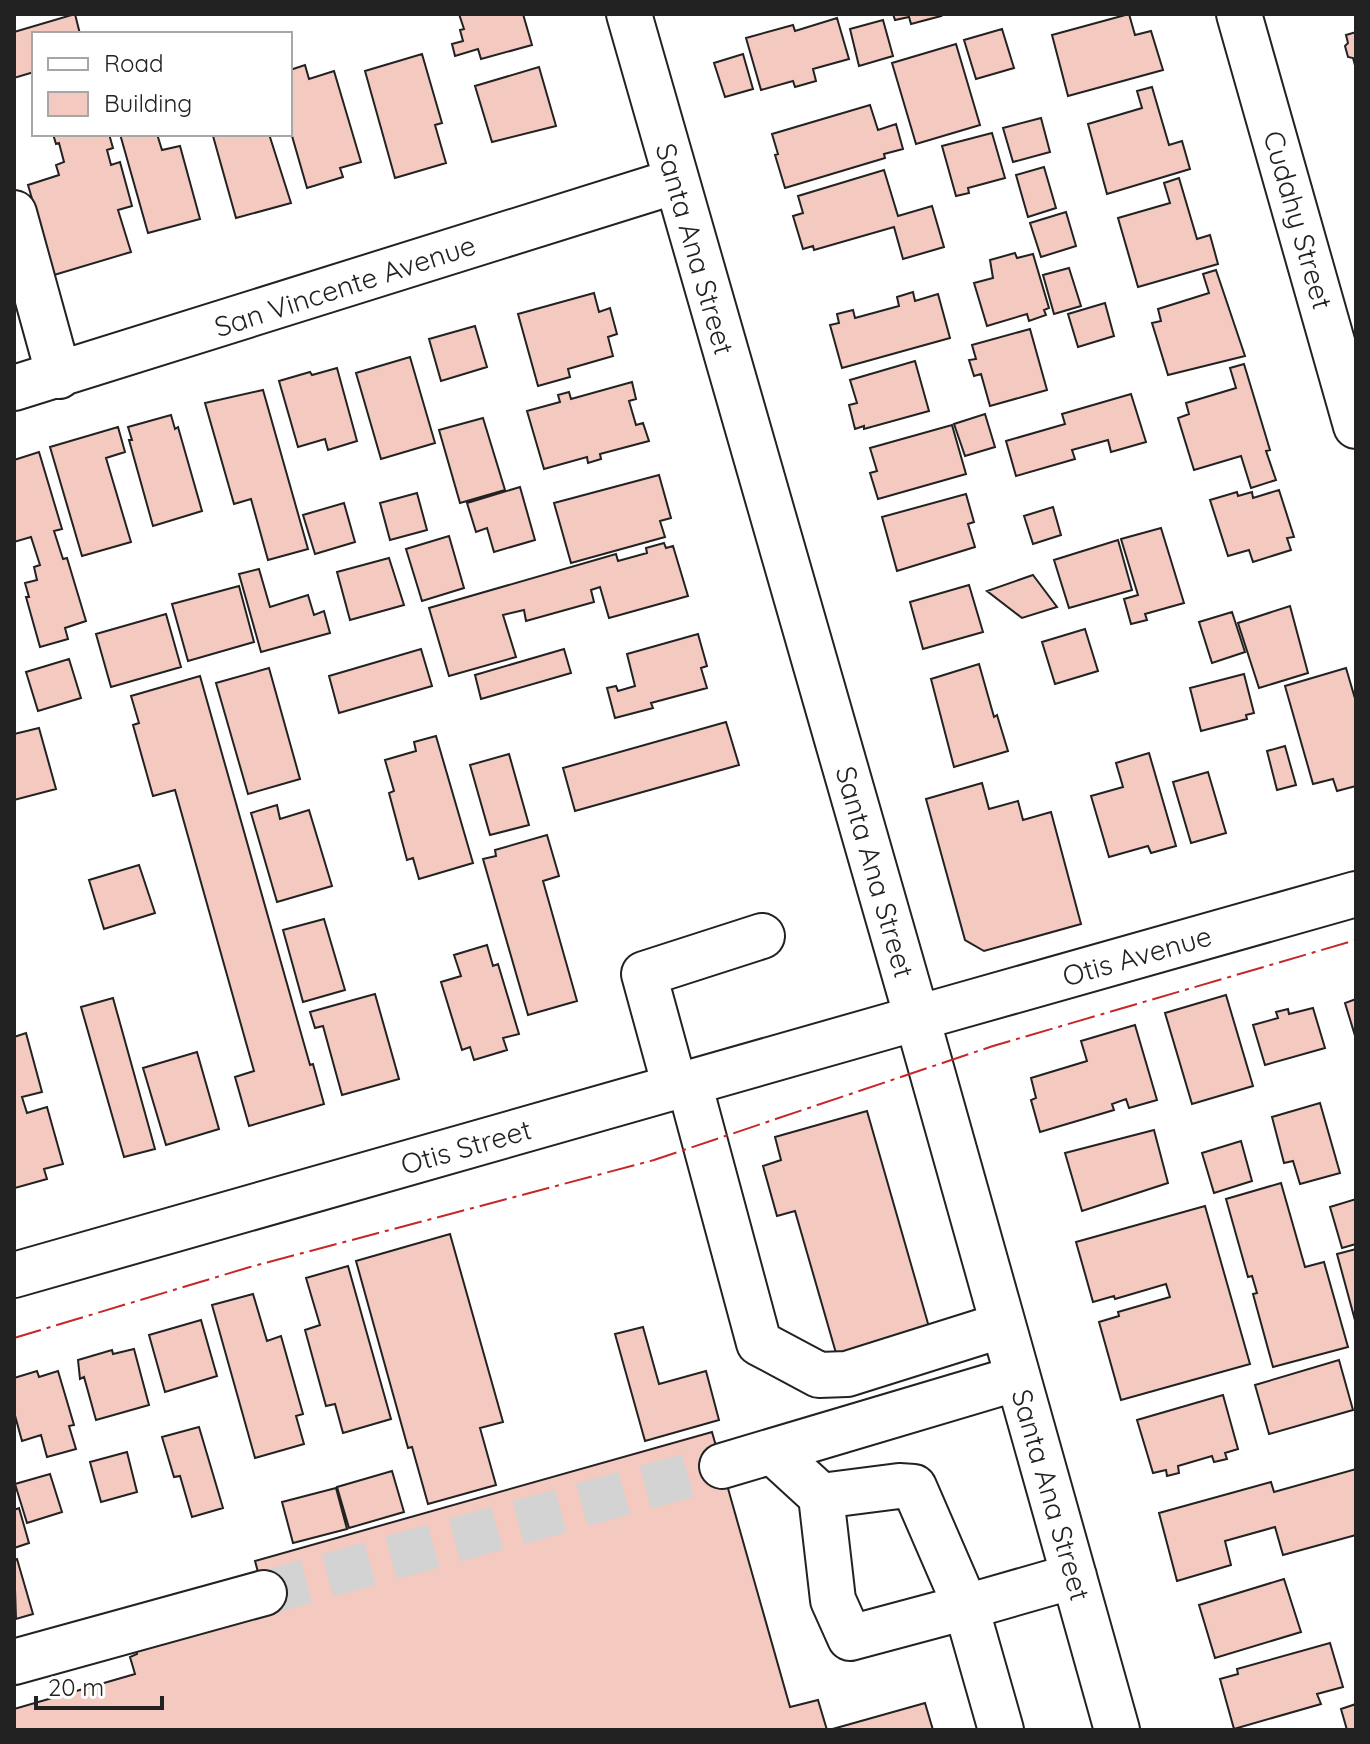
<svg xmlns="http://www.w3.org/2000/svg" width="1370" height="1744" viewBox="0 0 1370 1744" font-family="Quicksand,sans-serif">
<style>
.building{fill:#f3c9c0;stroke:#222;stroke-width:2}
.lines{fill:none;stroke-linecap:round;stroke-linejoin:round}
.minor-tunnel{stroke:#d3d3d3;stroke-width:44;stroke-dasharray:44 22;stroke-linecap:butt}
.minor-casing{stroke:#222;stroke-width:48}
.major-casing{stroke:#222;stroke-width:48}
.minor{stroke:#fff;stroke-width:44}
.major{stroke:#fff;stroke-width:44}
.power{stroke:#c62828;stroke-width:2;stroke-dasharray:28 6 4 6;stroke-linecap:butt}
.labels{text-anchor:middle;stroke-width:6;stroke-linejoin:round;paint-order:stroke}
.street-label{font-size:28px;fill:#222;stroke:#fff}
</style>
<rect width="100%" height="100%" fill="#fff"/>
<path class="building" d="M75,14L80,34H34V72L14,78V32Z
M459,14H523L532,45L481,59L478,49L455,56L452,44L463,41L460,30L464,29Z
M893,14H940L941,16L911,24L909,17L895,20Z
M1129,14L1135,35L1151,31L1163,70L1068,96L1052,35Z
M837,18L849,59L813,69L816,81L795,87L793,81L761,90L746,38L793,25L795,31Z
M883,20L893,56L859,66L850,29Z
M1002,29L1014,68L976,79L964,40Z
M1356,32V69L1353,58L1348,57L1345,46L1348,43L1346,35Z
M956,44L980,125L916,144L892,63Z
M422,54L442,123L435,125L446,163L395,178L365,71Z
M743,54L753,89L725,97L714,63Z
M305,65L309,79L334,71L361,162L340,168L343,177L307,188L290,129V70Z
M539,67L556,126L492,142L475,86Z
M1152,87L1169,145L1182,141L1190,169L1107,194L1088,124L1142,108L1137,91Z
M870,105L878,130L896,124L903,149L884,154L885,158L785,188L775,155L778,154L772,134Z
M1041,118L1050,152L1013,162L1003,128Z
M992,133L1005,178L968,188L969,193L956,196L942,146Z
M53,134H109L113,148L107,150L111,165L120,162L132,206L118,210L131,252L54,275L28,185L59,175L56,165L64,162L59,143L56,144Z
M120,134H157L162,150L180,146L200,219L148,233Z
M221,134H269L291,203L236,218L213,136Z
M1044,167L1056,208L1028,217L1016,175Z
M884,170L898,216L932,206L944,247L903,259L894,227L814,250L813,246L803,249L793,216L803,213L798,196Z
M1179,178L1197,239L1210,235L1218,264L1138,287L1118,218L1170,203L1164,183Z
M1066,212L1076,246L1041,257L1030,223Z
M1015,253L1017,258L1033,254L1049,308L1044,310L1046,315L1029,321L1027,314L987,326L974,283L993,278L990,260Z
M1069,268L1081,306L1054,314L1043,275Z
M1216,270L1245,356L1168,375L1152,323L1161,321L1158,309L1209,293L1203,274Z
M913,292L915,301L938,294L950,338L842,368L830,325L839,323L837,314L853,310L855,318L899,306L897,297Z
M594,293L599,312L610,308L617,334L608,337L613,356L568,369L570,377L538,386L518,314Z
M1105,303L1114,336L1078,347L1068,314Z
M475,326L487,367L441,381L429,339Z
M1030,329L1047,390L990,406L981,374L974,376L969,360L976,359L972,345Z
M410,357L435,443L381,459L356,373Z
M915,361L929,411L864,429V426L855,429L849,405L857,403L850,380Z
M1244,364L1270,450L1266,451L1276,480L1251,488L1241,456L1194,470L1178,418L1189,414L1186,403L1236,388L1230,368Z
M337,368L357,441L328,450L325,439L298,447L279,381L310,372L312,375Z
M632,382L636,399L629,401L636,425L643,423L649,441L600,454L601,459L588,463L587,457L544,469L527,411L560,402L558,395L569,392L571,399Z
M263,390L308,549L268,560L251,499L234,504L205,403Z
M1131,394L1146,442L1111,452L1108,440L1072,450L1075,459L1016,476L1006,441L1065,424L1062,414Z
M985,414L995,447L965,456L954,424Z
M171,415L175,429L178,427L202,511L153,526L129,440H132L128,427Z
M483,418L505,490L460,503L439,430Z
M952,425L966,474L878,499L870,473L877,471L870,448Z
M118,427L125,452L106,458L131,542L82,556L50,447Z
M39,452L62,529L54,531L63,559L67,558L86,621L65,628L68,639L40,647L26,597H29L25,583L37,580L34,567L40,565L31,537L14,542V460Z
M659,475L671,518L660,521L665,537L571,563L554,503Z
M520,487L535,540L494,552L487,528L476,532L467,503Z
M1279,490L1294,537L1287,538L1291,550L1253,562L1249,550L1228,556L1210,500L1237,492L1238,496L1252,492L1253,498Z
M417,493L427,530L390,540L380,503Z
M966,494L974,522L968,524L975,547L897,571L882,517Z
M344,503L355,542L315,554L303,515Z
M1053,507L1061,535L1033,544L1024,516Z
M1161,528L1184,603L1145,614L1147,620L1131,624L1124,599L1138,595L1121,539Z
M449,536L464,588L422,601L406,549Z
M1118,540L1132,590L1069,608L1054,560Z
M664,543L666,548L673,546L688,596L609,618L600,587L591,590L594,602L526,621L524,610L503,615L516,657L449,676L429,608L616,554L618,561L647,553L646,548Z
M389,558L404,605L350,620L337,572Z
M259,569L270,607L308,595L314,615L324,611L330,633L261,652L239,574Z
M1033,575L1057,607L1022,618L987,591Z
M969,585L983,632L923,649L910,602Z
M239,586L254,642L188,661L172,604Z
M1290,606L1308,673L1259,688L1238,623Z
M1232,612L1245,652L1212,663L1199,622Z
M166,614L181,667L111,687L96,634Z
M1085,629L1098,671L1055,684L1042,642Z
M698,634L707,666L701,668L707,688L651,703L653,708L615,718L607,688L616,686L618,691L635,686L627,654Z
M421,649L432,686L339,713L329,676Z
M564,649L571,673L481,699L475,675Z
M69,659L81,698L38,711L26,672Z
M979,664L994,717L997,715L1008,751L954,767L931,679Z
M269,668L300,779L248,794L216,683Z
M1346,668L1356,702V786L1337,791L1333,779L1313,784L1285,686Z
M1244,674L1254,713L1246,715L1247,719L1201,731L1190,688Z
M200,676L310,1065L313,1064L324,1104L249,1126L235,1077L254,1071L175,790L153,796L133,725L139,723L131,696Z
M726,722L739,765L575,811L563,768Z
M39,728L56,789L14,800V734Z
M436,736L473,863L419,879L413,858L407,860L389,793L394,791L385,760L416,751L414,742Z
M1285,746L1296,785L1277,790L1267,751Z
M1149,753L1176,846L1151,853L1148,846L1109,857L1091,796L1123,787L1116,763Z
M509,754L529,825L490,835L470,765Z
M1208,772L1226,833L1191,843L1173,782Z
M982,783L989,809L1018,801L1023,820L1051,812L1081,924L984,951L965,940L926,799Z
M277,805L280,819L309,810L332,886L277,902L251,813Z
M547,835L559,876L543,881L577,1001L528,1015L483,859L496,856L495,850Z
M139,865L155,913L104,929L89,880Z
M324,919L345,990L303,1002L283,930Z
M487,945L493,966L498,964L519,1034L503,1038L507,1050L474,1060L470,1047L462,1050L441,982L461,976L454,955Z
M375,994L399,1079L342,1095L323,1026L315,1028L310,1012Z
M1226,995L1253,1086L1192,1104L1165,1013Z
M113,998L155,1149L124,1157L81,1007Z
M1356,999V1039L1345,1003Z
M1313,1008L1325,1048L1265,1065L1253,1025L1278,1018L1276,1012L1288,1009L1289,1014Z
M1135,1025L1157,1100L1129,1108L1126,1099L1112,1104L1114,1110L1040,1132L1031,1100L1036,1098L1031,1078L1087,1061L1081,1041Z
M26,1033L42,1092L22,1097L27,1113L47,1107L63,1164L44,1169L47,1179L15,1188L14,1037Z
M197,1052L219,1129L166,1145L143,1068Z
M1320,1103L1340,1173L1300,1184L1293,1161L1284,1163L1272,1117Z
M867,1111L931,1334L838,1360L795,1211L777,1216L763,1166L781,1160L775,1137Z
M1154,1130L1168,1183L1082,1211L1065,1153Z
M1241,1141L1252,1181L1214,1193L1202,1153Z
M1281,1183L1305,1267L1324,1262L1348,1347L1273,1367L1253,1294L1257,1293L1252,1276L1248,1277L1226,1199Z
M1356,1199V1244L1342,1248L1330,1207Z
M1205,1206L1250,1364L1121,1400L1099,1322L1119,1316L1118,1312L1170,1297L1166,1284L1115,1299L1114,1296L1093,1302L1076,1242Z
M450,1234L503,1422L480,1428L496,1485L428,1504L412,1447L408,1448L356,1261Z
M1356,1249V1324L1337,1254Z
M348,1266L391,1419L343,1433L335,1404L326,1406L305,1330L320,1325L306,1278Z
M253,1294L267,1341L281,1336L303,1414L296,1416L304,1444L255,1458L212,1305Z
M201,1320L217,1376L165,1392L149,1335Z
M643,1327L659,1384L706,1371L719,1420L645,1441L615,1334Z
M134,1349L149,1405L96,1420L84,1377L80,1379L78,1360L112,1350L113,1354Z
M1339,1360L1353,1410L1269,1434L1255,1385Z
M37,1371L39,1377L58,1371L74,1425L69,1426L76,1449L47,1457L41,1435L22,1441L14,1412V1378Z
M1223,1395L1238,1449L1225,1453L1227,1459L1214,1462L1212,1456L1178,1466L1179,1473L1167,1476L1166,1470L1153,1473L1137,1420Z
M199,1427L223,1508L192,1517L180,1476L174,1477L162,1437Z
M712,1432L790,1707L818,1700L827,1730H14V1709L135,1674L130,1657L137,1654L132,1638L266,1601L255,1561Z
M127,1452L137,1492L101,1502L90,1462Z
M1356,1469V1535L1283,1555L1275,1527L1225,1541L1231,1565L1177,1581L1159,1513L1271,1482L1274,1492Z
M392,1471L404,1512L349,1528L337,1487Z
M50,1474L62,1512L27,1523L15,1484Z
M336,1488L347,1529L293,1543L282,1502Z
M19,1508L29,1543L14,1548V1510Z
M17,1559L33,1614L16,1619L14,1560Z
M1284,1579L1301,1632L1215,1658L1199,1605Z
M1330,1643L1343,1687L1317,1694L1321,1704L1234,1729L1220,1679L1238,1674L1237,1669Z
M925,1703L933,1730H829Z
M1356,1704V1730H1347L1341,1709Z"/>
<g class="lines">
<path class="minor-tunnel" d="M264,1593L722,1466"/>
<defs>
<path id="minor" d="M629,14L917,1018L1117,1730
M1239,14L1356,426
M14,213L59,376
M14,388L676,181
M917,1018L1356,894
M689,1083L759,1343L819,1375L847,1374L1003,1325
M675,1087L644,974L762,936
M773,1452L821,1496L833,1600L850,1638L966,1607L1001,1730
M722,1466L1018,1378
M821,1496L899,1486L914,1487L966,1607L1074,1576
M14,1662L264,1593"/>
<path id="major" d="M14,1275L917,1018"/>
</defs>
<use href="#minor" class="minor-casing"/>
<use href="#major" class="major-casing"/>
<use href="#minor" class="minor"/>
<use href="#major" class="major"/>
<path class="power" d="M14,1338L250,1267L654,1160L993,1046L1356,940"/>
</g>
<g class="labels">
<g class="street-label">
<text transform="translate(1298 220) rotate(74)" y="10">Cudahy Street</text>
<text transform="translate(695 249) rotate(74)" y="10">Santa Ana Street</text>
<text transform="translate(345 286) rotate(-18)" y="10">San Vincente Avenue</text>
<text transform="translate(875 872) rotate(74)" y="10">Santa Ana Street</text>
<text transform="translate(1137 956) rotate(-16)" y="10">Otis Avenue</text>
<text transform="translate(466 1147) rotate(-16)" y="10">Otis Street</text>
<text transform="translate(1051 1495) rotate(74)" y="10">Santa Ana Street</text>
</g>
</g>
<rect width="1370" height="1744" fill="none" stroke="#222222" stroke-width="32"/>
<rect x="32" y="32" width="260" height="104" fill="#ffffff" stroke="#a7a7a7" stroke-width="2"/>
<rect x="48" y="58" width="40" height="12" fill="#ffffff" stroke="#a7a7a7" stroke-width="2"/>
<text x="104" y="72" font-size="24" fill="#222222">Road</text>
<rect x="48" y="92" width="40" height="24" fill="#f3c9c0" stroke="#a7a7a7" stroke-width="2"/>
<text x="104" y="112" font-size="24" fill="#222222">Building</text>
<path d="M36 1696v12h126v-12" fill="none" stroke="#222222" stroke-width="4"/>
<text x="48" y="1696" font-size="24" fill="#222222" stroke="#ffffff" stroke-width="6" paint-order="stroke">20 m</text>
</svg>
